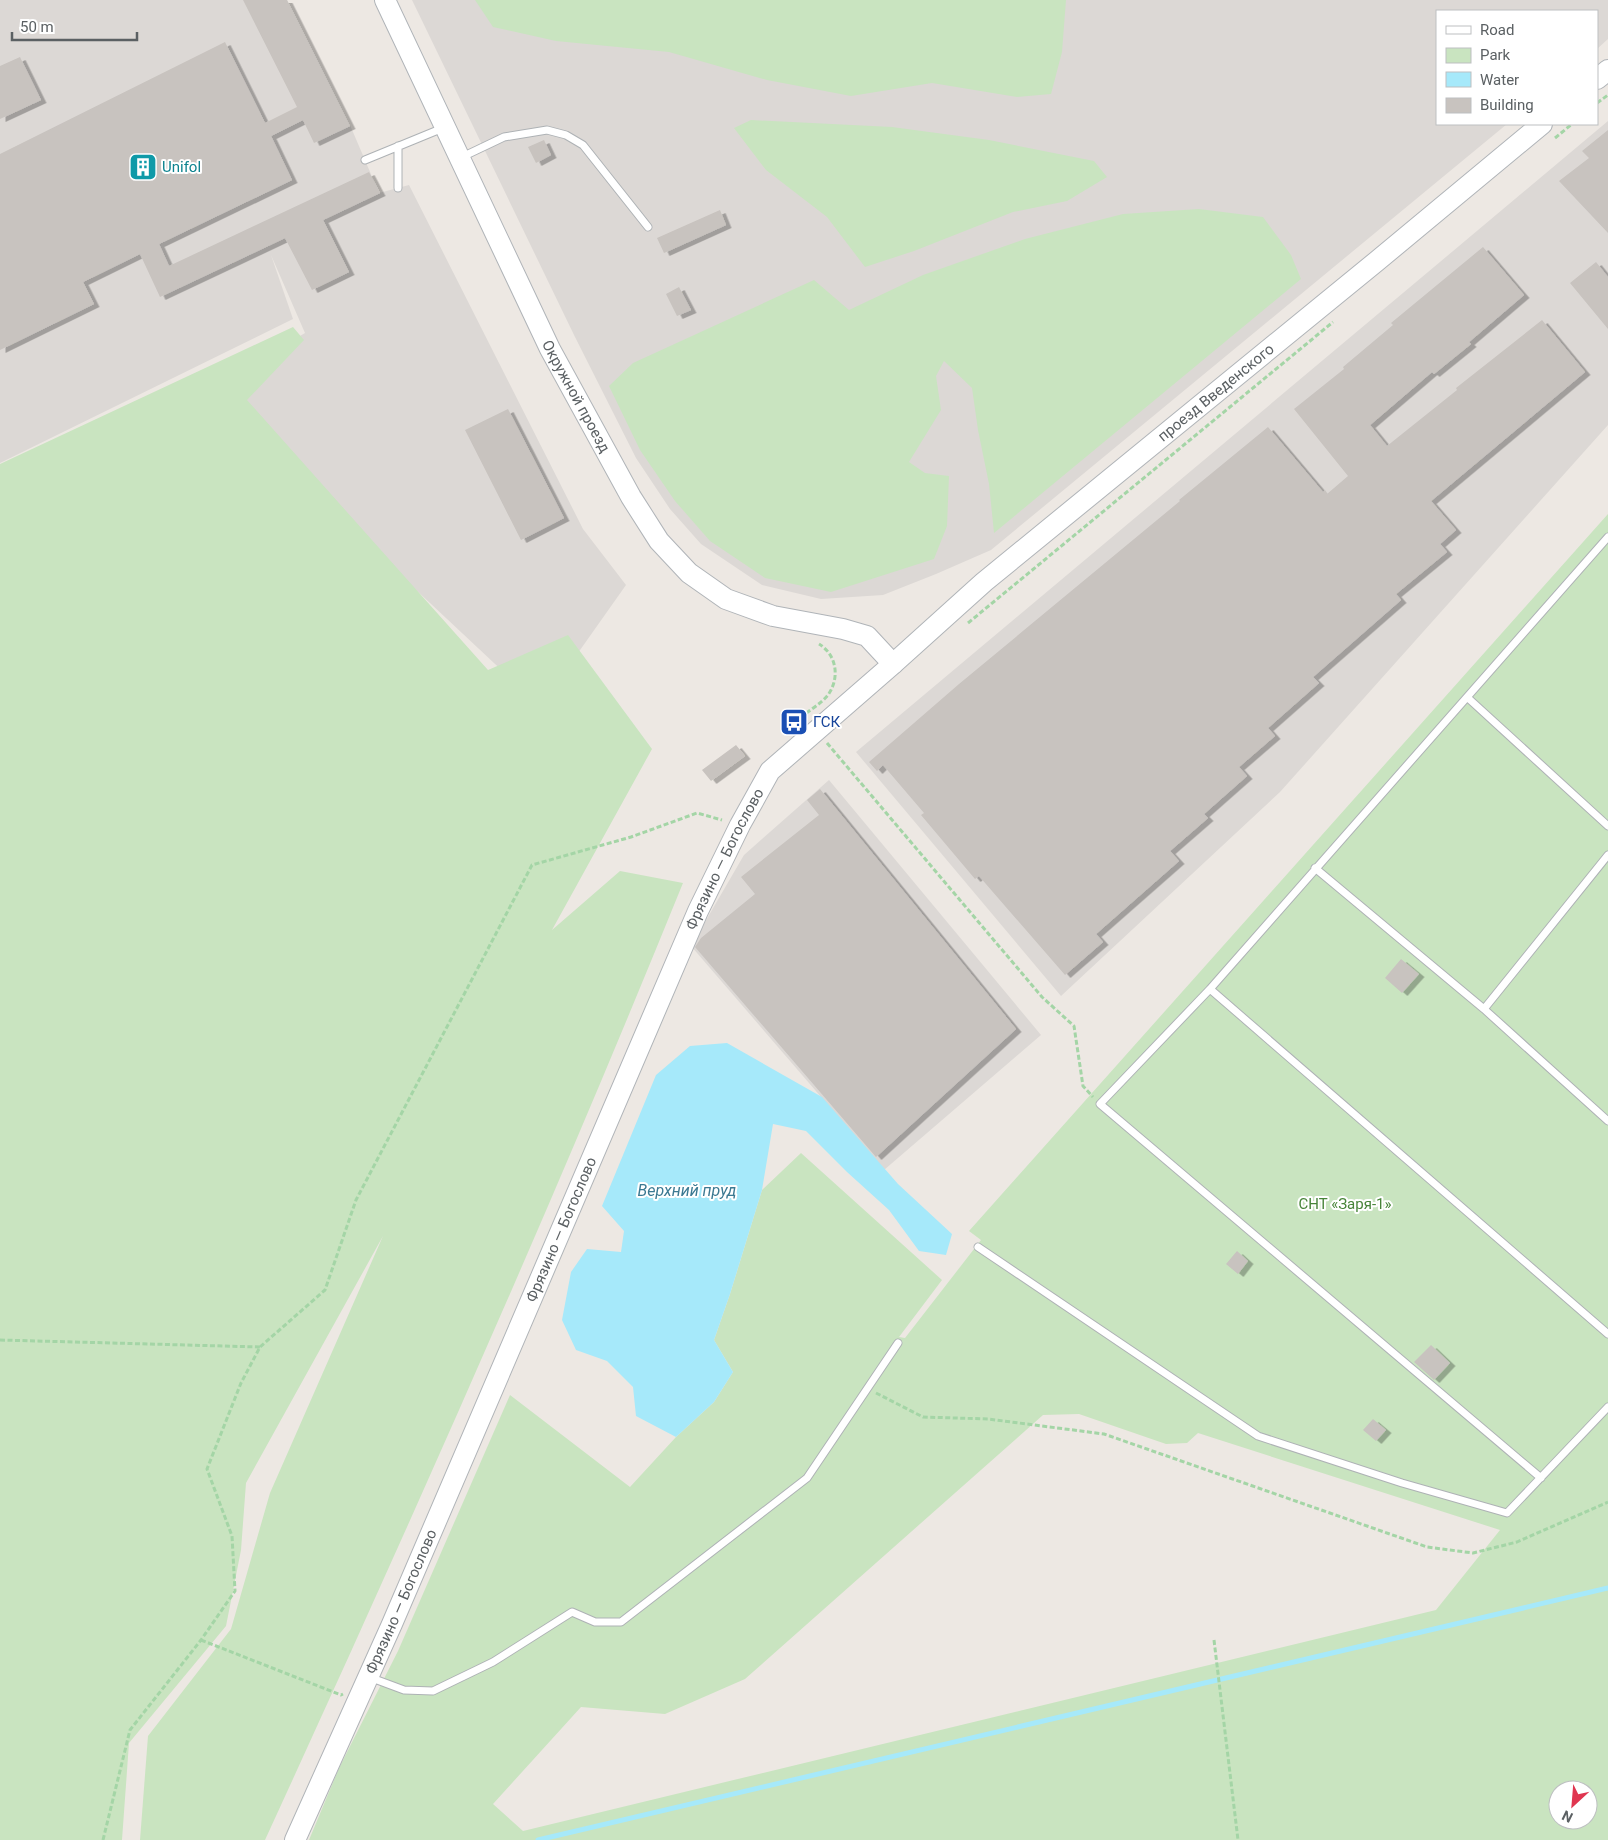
<svg xmlns="http://www.w3.org/2000/svg" width="1608" height="1840" viewBox="0 0 1608 1840" font-family="Roboto,sans-serif">
<style>
.industrial{fill:#dcd8d5}
.green{fill:#c9e4c0;fill-rule:evenodd}
.water{fill:#a6e9fa}
.lines{fill:none;stroke-linecap:round;stroke-linejoin:round}
.stream{stroke:#a6e9fa;stroke-width:5}
.building{fill:#c8c3bf;filter:url(#shadow)}
.lane-casing{stroke:#aeb2b5;stroke-width:9}
.secondary-casing{stroke:#b0b4b8;stroke-width:22}
.path{stroke:#a4d5a6;stroke-width:3;stroke-dasharray:5 2.5;stroke-linecap:butt}
.lane{stroke:#fff;stroke-width:7}
.secondary{stroke:#fff;stroke-width:20}
.labels{text-anchor:middle;stroke-width:4;stroke-linejoin:round;paint-order:stroke}
.culture-label{font-size:15px;fill:#0d838f;stroke:#fff;text-anchor:start}
.street-label{font-size:15px;fill:#5b6063;stroke:#fff}
.transit-label{font-size:15px;fill:#164399;stroke:#fff;text-anchor:start}
.park-label{font-size:15px;fill:#478439;stroke:#fff}
.water-label{font-size:16px;font-style:italic;fill:#3b7992;stroke:#fff}
</style>
<defs>
<filter id="shadow"><feDropShadow dx="5.5" dy="3" stdDeviation="0" flood-color="#0004"/></filter>
</defs>
<rect width="100%" height="100%" fill="#ede8e3"/>
<path class="industrial" d="M0,0H287L350,125L379,193L409,185L583,529L626,585L573,660L512,680L205,392L305,333L271,255L293,319L0,463Z
M412,0H1608V39L1597,49V11H1437V124H1507L991,550L936,574L883,595L821,599L762,585L701,544L670,509L636,458L575,337Z
M1608,121V425L1280,792L1061,996L856,752Z
M829,780L1041,1035L884,1170L691,946L744,855Z"/>
<path class="green" d="M475,0H1066L1062,52L1051,94L1017,97L932,83L851,96L767,80L669,52L556,41L493,27Z
M751,120L892,127L989,140L1094,161L1107,177L1067,201L1013,212L914,251L865,267L827,217L766,170L734,128Z
M1199,209L1263,217L1291,255L1301,279L994,533L989,484L978,430L972,388L944,361L936,376L941,410L909,462L925,473L949,476L947,526L934,559L831,592L765,578L710,541L675,501L640,450L609,386L633,363L814,280L849,310L923,275L1025,239L1123,214Z
M293,327L304,340L247,400L488,670L568,635L652,749L552,930L620,871L683,883C552,1206 410,1524 265,1840H140L148,1736L231,1629L270,1493L383,1236L246,1483L241,1550L226,1626L129,1743L122,1840H0V464Z
M1608,514V1840H309L339,1768L398,1651L510,1395L630,1487L676,1437L714,1402L733,1372L714,1340L730,1294L762,1190L801,1153L942,1280L899,1337L905,1338L981,1240L969,1231ZM1079,1414L1166,1444L1187,1443L1198,1433L1500,1530L1436,1610L523,1831L493,1804L581,1707L665,1714L745,1679L1043,1415ZM1558,1790H1588V1820H1558Z"/>
<path class="water" d="M727,1043L822,1097L898,1184L952,1234L946,1255L919,1251L889,1210L847,1172L806,1131L773,1124L762,1190L730,1294L714,1340L733,1372L714,1402L676,1437L636,1416L633,1387L607,1361L576,1350L562,1320L571,1272L587,1249L621,1252L624,1231L602,1206L656,1075L690,1046Z"/>
<g class="lines">
<path class="stream" d="M538,1840L1608,1588"/>
</g>
<path class="building" d="M243,0H287L350,126L314,143L303,120L271,136L292,180L159,244L169,266L369,172L380,193L323,220L349,272L312,290L285,238L160,297L140,254L83,282L94,304L0,350V154L225,42L265,123L297,107Z
M20,57L41,100L0,119V66Z
M1608,130V233L1559,181L1589,158L1582,151Z
M544,140L551,155L536,163L528,147Z
M720,210L726,225L664,253L657,238Z
M1483,247L1524,295L1469,342L1471,344L1434,374L1432,372L1370,425L1387,446L1457,390L1456,388L1542,320L1585,372L1431,501L1456,530L1440,544L1447,552L1396,594L1401,600L1313,677L1319,683L1268,728L1275,736L1239,767L1247,776L1204,814L1208,818L1170,851L1179,861L1096,934L1103,942L1065,975L979,876L975,879L921,815L924,813L883,765L877,771L869,762L959,684L1180,501L1179,500L1268,427L1323,492L1325,490L1327,494L1348,476L1294,409L1344,369L1343,367L1393,325L1391,323Z
M1596,262L1608,277V329L1570,283Z
M679,287L691,310L677,316L666,294Z
M508,409L564,518L521,540L465,430Z
M736,745L745,756L711,781L702,770Z
M820,789L1016,1029L876,1157L695,947L701,938L755,894L741,877L819,815L807,800Z
M1401,959L1419,974L1402,993L1385,978Z
M1237,1251L1248,1261L1238,1274L1226,1264Z
M1431,1345L1450,1363L1434,1380L1414,1362Z
M1373,1419L1386,1430L1376,1441L1363,1430Z"/>
<g class="lines">
<defs>
<path id="lane" d="M398,146V188
M462,157L504,137L547,130L566,135L583,145L648,227
M365,160L443,128
M1468,698L1608,826
M1315,868L1484,1009L1608,1121
M1210,989L1608,1334
M1484,1009L1608,855
M978,1247L1258,1436L1402,1483L1507,1513L1608,1407
M1541,1478L1100,1104L1210,989L1608,537
M369,1677L404,1690L433,1691L493,1662L572,1612L595,1622H621L807,1478L898,1343"/>
<g id="secondary">
<path id="s1" d="M385,0L550,349L631,497L659,541L689,573L726,599L773,616L843,629L867,636L893,664"/>
<path d="M1597,79L1608,70"/>
<path id="s2" d="M295,1840L392,1624L698,911L740,825L770,771L893,664L984,582L1377,261L1542,124"/>
</g>
</defs>
<use href="#lane" class="lane-casing"/>
<use href="#secondary" class="secondary-casing"/>
<path class="path" d="M1597,103L1608,95
M1555,138L1572,124
M968,623L1333,322
M794,722C804,714 821,704 828,695C840,678 837,655 819,644
M827,743L1042,997L1074,1026L1083,1086L1093,1097
M0,1340L260,1347
M876,1393L923,1417L988,1419L1104,1434L1427,1547L1473,1553L1517,1542L1608,1502
M201,1640L341,1695L343,1694
M1214,1640L1238,1840
M103,1840L130,1730L201,1640L235,1591L232,1536L207,1469L241,1383L260,1347L325,1290L356,1200L532,865L631,837L697,813L722,820"/>
<use href="#lane" class="lane"/>
<use href="#secondary" class="secondary"/>
</g>
<defs>
<symbol id="building-square" viewBox="-11 -11 22 22"><rect x="-9" y="-9" width="18" height="18" rx="4" fill="#0f9aa8" stroke="#fff"/><path d="M-4-6H4V6H1V3H-1V6H-4ZM-2.5-4.3h1.7v1.8h-1.7ZM.8-4.3h1.7v1.8H.8ZM-2.5-1h1.7V.8h-1.7ZM.8-1h1.7V.8H.8Z" fill="#fff"/></symbol>
<symbol id="bus-square" viewBox="-11 -11 22 22"><rect x="-9" y="-9" width="18" height="18" rx="4" fill="#1a4fb4" stroke="#fff"/><path d="M-5-6H5V4H4V6H2V4H-2V6H-4V4H-5ZM-3.5-4V0h7V-4ZM-3.5 1.2v1.5H-2V1.2ZM2 1.2v1.5H3.5V1.2Z" fill="#fff"/></symbol>
</defs>
<g fill-rule="evenodd">
<use href="#building-square" x="127" y="151" width="32" height="32"/>
<use href="#bus-square" x="778" y="706" width="32" height="32"/>
</g>
<g class="labels">
<g class="culture-label">
<text x="162" y="172">Unifol</text>
</g>
<g class="street-label">
<text dy="5" stroke="none"><textPath href="#s2" startOffset="1755">проезд Введенского</textPath></text>
<text dy="5" stroke="none"><textPath href="#s1" startOffset="440">Окружной проезд</textPath></text>
<text dy="5" stroke="none"><textPath href="#s2" startOffset="1071">Фрязино — Богослово</textPath></text>
<text dy="5" stroke="none"><textPath href="#s2" startOffset="666">Фрязино — Богослово</textPath></text>
<text dy="5" stroke="none"><textPath href="#s2" startOffset="261">Фрязино — Богослово</textPath></text>
</g>
<g class="transit-label">
<text x="813" y="727">ГСК</text>
</g>
<g class="park-label">
<text x="1345" y="1209">СНТ «Заря-1»</text>
</g>
<g class="water-label">
<text x="687" y="1196">Верхний пруд</text>
</g>
</g>
<rect x="1436" y="10" width="162" height="115" fill="#ffffff" stroke="#bdbfc1"/>
<rect x="1446" y="26" width="25" height="8" fill="#ffffff" stroke="#bdbfc1"/>
<text x="1480" y="35" font-size="15" fill="#5b6063">Road</text>
<rect x="1446" y="48" width="25" height="15" fill="#c9e4c0" stroke="#bdbfc1"/>
<text x="1480" y="60" font-size="15" fill="#5b6063">Park</text>
<rect x="1446" y="72" width="25" height="15" fill="#a6e9fa" stroke="#bdbfc1"/>
<text x="1480" y="85" font-size="15" fill="#5b6063">Water</text>
<rect x="1446" y="98" width="25" height="15" fill="#c8c3bf" stroke="#bdbfc1"/>
<text x="1480" y="110" font-size="15" fill="#5b6063">Building</text>
<g transform="translate(1573 1805) rotate(206)"><circle r="24" fill="#ffffff" stroke="#bdbfc1"/>
<path d="M0-4L9 19L0 12L-9 19Z" fill="#e03650"/>
<text y="-8" font-size="14" font-weight="bold" text-anchor="middle" fill="#5b6063">N</text>
</g>
<path d="M12 32v8h125v-8" fill="none" stroke="#5b6063" stroke-width="2.5"/>
<text x="20" y="32" font-size="15" fill="#5b6063" stroke="#ffffff" stroke-width="4" paint-order="stroke">50 m</text>
</svg>
